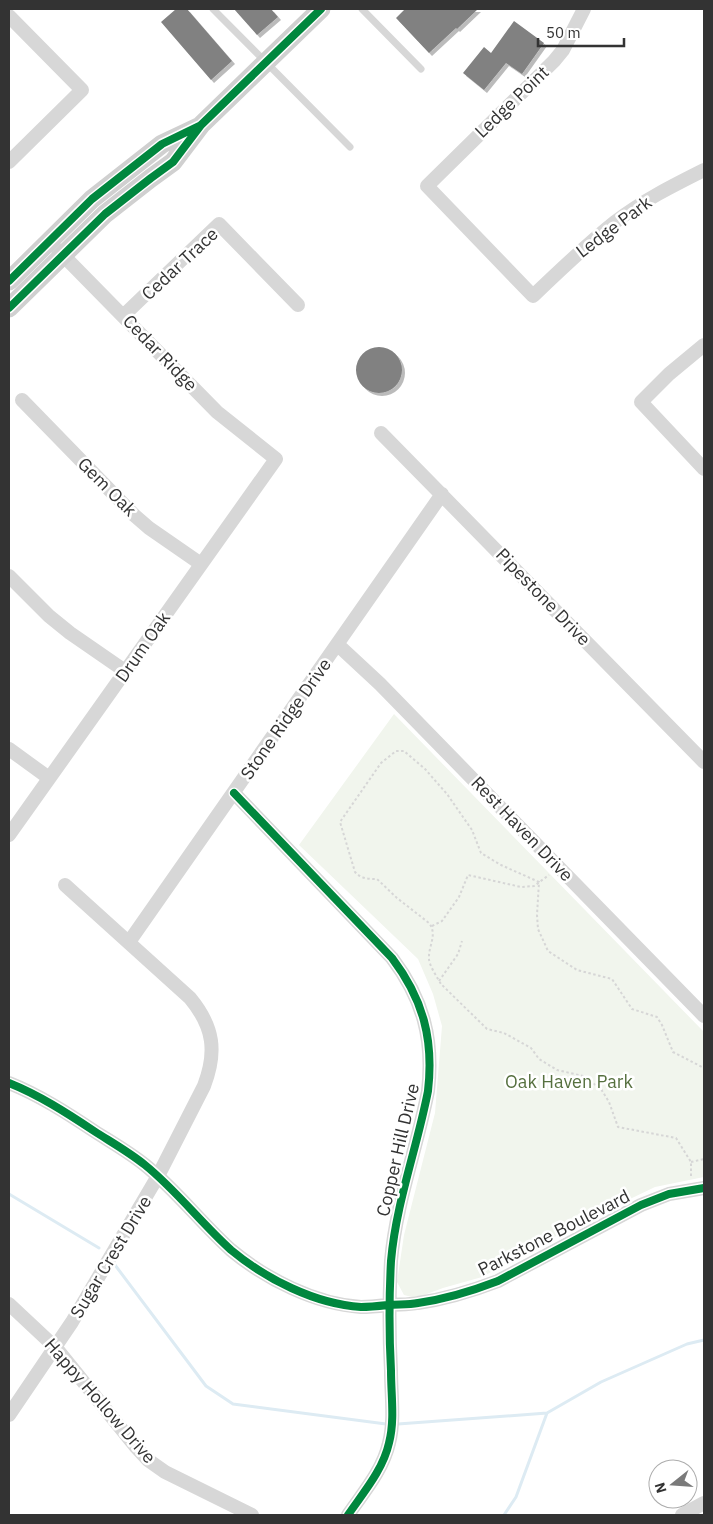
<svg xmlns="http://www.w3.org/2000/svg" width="713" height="1524" viewBox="0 0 713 1524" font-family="'IBM Plex Sans',sans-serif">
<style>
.green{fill:#f1f5ed}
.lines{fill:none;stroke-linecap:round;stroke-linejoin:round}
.stream{stroke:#ddebf3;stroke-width:3}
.building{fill:#818181;filter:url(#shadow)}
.path{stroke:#d6d6d6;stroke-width:2;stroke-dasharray:2.5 2.5;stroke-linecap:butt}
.lane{stroke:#d7d7d7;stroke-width:7}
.street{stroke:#d7d7d7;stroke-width:14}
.secondary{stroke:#d0d0d0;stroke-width:19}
.cycleway-casing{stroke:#fff;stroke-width:11}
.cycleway{stroke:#00873e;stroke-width:8}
.labels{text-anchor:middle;stroke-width:5;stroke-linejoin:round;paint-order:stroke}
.street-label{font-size:18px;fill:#333;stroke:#fff}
.park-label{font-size:18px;fill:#56703f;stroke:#fff}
</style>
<defs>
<filter id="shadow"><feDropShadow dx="3" dy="3" stdDeviation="0" flood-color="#0004"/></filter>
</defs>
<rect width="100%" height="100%" fill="#fff"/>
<path class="green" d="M394,714L704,1032V1177L655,1187L578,1224L482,1277L443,1288L416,1298L404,1295L397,1282L404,1235L435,1113L442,1026L433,994L418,959L299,845Z"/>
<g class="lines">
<path class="stream" d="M9,1194L99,1248
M115,1265L206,1386L233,1404L386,1424
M398,1424L547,1413
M504,1515L516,1497L547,1413L601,1382L687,1344L704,1340"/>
</g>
<path class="building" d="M176,9H187L232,61L211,80L161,22Z
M234,9H271L278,17L257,35Z
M405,9H478L457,29L456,28L429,53L396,18Z
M514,21L544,43L522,74L506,63L484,90L463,73L484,47L491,53Z
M356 370a23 23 0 1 1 46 0a23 23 0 1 1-46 0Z"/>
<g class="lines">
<path class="path" d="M432,926L442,921L459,897L468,875L521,887L534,886L549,875
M439,981L458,954L462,941
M691,1162L704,1159
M691,1176V1162L676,1138L618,1127L609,1102L601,1089L583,1076L557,1070L539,1059L531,1048L504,1033L487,1029L441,984C438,979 429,965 429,959C428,946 438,935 429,923L397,898L377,879C369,879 361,879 355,872L340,822L381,763L396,751H404L425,769L447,794L472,830L481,853L501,865L539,882L537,915L538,929L548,951L577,970L612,979L632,1009L657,1017L662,1025L673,1052L704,1068"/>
<path class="lane" d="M213,9L350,147
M362,9L421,69"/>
<path class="street" d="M584,9L563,50L554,61L427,186L533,296C559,271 586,245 615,222C642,201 674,185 704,170
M9,16L82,90L9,162
M123,316L219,224L298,305
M704,345L669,374L641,402L704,469
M22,400L134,515L149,528L201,564
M381,433L704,762
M9,576L49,616L70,633L125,671
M338,645L380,684L704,1016
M9,749L49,778
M234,793L392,958C423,999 434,1039 428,1091C417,1148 396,1203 391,1261C389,1298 389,1334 391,1371C391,1395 395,1420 389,1443C383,1470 363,1493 348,1515
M9,835L276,459L217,412L58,250
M129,942L442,494
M9,1083C39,1095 67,1113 94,1131C111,1142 129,1152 145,1165C176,1190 201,1223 231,1250C266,1279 315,1304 361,1307C370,1307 379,1306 388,1305C398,1304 408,1305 418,1303C446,1299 472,1291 498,1281L641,1205L669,1194L704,1188
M9,1304L56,1348L136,1447L148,1460L165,1472L252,1515
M9,1415L72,1322L158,1176L204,1086C217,1052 214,1027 190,998L65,885
M682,1515L704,1503"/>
<path class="secondary" d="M9,281L92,199L162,144L198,127
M9,308L105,214L151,178L173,162L201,125L321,9"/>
<defs>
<path id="cycleway" d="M9,281L92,199L162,144L199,126
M9,308L105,214L151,178L173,162L201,125L321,9
M234,793L392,958C423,999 434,1039 428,1091C417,1148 396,1203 391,1261C389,1298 389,1334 391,1371C391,1395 395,1420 389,1443C383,1470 363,1493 348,1515
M9,1083C39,1095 67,1113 94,1131C111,1142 129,1152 145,1165C176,1190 201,1223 231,1250C266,1279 315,1304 361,1307C370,1307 379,1306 388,1305C398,1304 408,1305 418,1303C446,1299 472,1291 498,1281L641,1205L669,1194L704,1188"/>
</defs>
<use href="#cycleway" class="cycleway-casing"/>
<use href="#cycleway" class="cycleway"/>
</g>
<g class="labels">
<g class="street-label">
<text transform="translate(512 102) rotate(-44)" y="6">Ledge Point</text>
<text transform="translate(614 227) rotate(-37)" y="6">Ledge Park</text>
<text transform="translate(180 264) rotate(-43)" y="6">Cedar Trace</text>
<text transform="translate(160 353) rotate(46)" y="6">Cedar Ridge</text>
<text transform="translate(107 487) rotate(45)" y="6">Gem Oak</text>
<text transform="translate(543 597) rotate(46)" y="6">Pipestone Drive</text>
<text transform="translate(143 647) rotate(-55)" y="6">Drum Oak</text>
<text transform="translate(286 719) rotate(-55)" y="6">Stone Ridge Drive</text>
<text transform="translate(522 829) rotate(46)" y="6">Rest Haven Drive</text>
<text transform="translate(398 1150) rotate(-77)" y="6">Copper Hill Drive</text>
<text transform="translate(554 1233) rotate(-27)" y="6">Parkstone Boulevard</text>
<text transform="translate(111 1257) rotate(-59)" y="6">Sugar Crest Drive</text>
<text transform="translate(100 1401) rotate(49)" y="6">Happy Hollow Drive</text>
</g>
<g class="park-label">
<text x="569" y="1088">Oak Haven Park</text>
</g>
</g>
<rect width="713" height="1524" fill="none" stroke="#333333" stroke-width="20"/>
<g transform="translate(673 1484) rotate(253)"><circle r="24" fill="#ffffff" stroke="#adadad"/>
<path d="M0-4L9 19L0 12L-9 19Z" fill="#7a7a7a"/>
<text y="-8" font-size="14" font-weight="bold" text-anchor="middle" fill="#333333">N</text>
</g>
<path d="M538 38v8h86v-8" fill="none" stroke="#333333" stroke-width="2.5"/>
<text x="546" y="38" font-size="15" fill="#333333" stroke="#ffffff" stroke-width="4" paint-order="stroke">50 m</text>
</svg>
